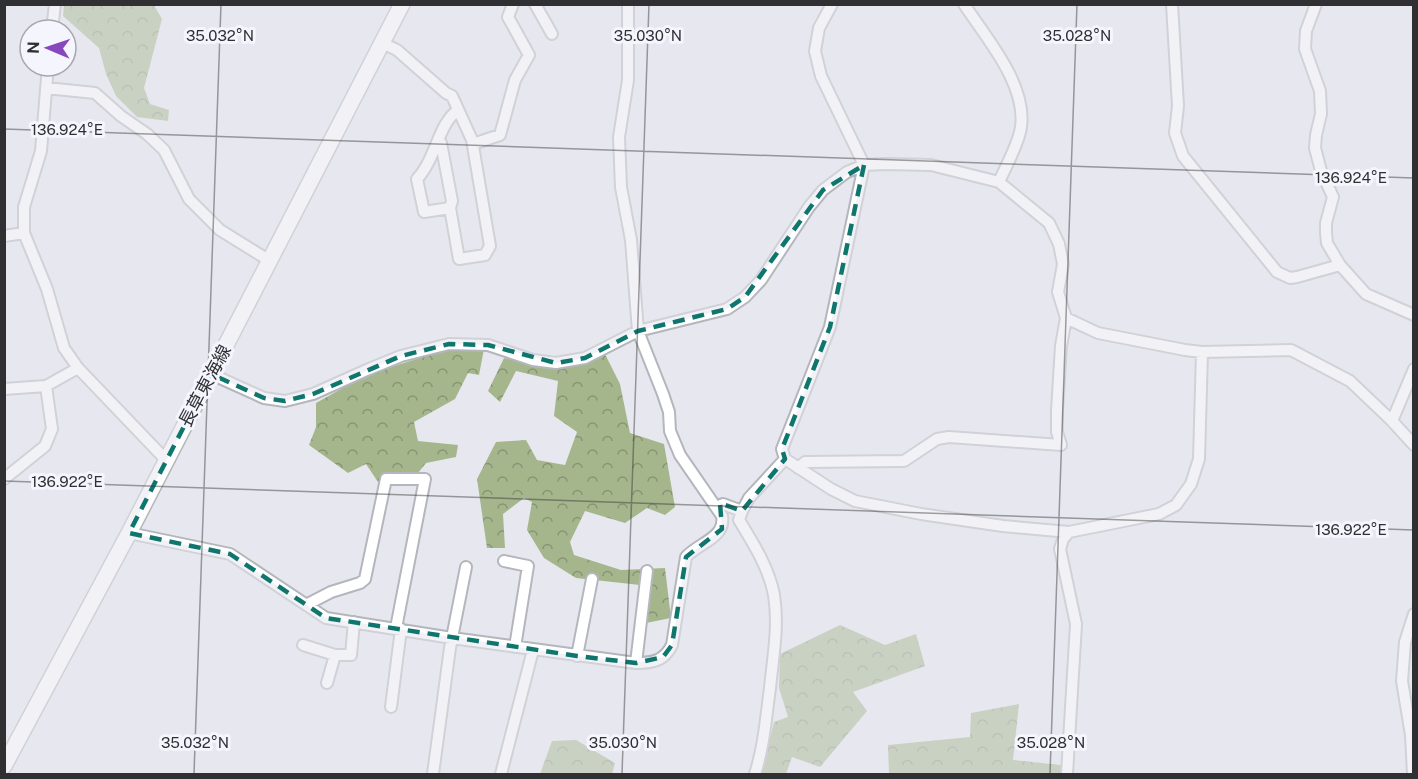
<svg xmlns="http://www.w3.org/2000/svg" width="1418" height="779" viewBox="0 0 1418 779" font-family="'Public Sans','Noto Sans JP',sans-serif">
<style>
.forest{fill:url(#forest-crowns)}
.lines{fill:none;stroke-linecap:round;stroke-linejoin:round}
.street-casing{stroke:#b5b6bd;stroke-width:14}
.secondary-casing{stroke:#b5b6bd;stroke-width:18}
.street{stroke:#fff;stroke-width:10}
.secondary{stroke:#fff;stroke-width:15}
.marked{fill:none;stroke:#0f766e;stroke-width:4.5;stroke-dasharray:12 8;stroke-linejoin:round}
.ticks{fill:none;stroke:#303033;stroke-width:1.5;stroke-opacity:0.45}
.labels{text-anchor:middle;stroke-width:6;stroke-linejoin:round;paint-order:stroke}
.street-label{font-size:18px;fill:#303033;stroke:#f4f5fd}
.ticks-label{font-size:15px;text-anchor:middle;fill:#303033;stroke:#f4f5fd;stroke-width:6;stroke-linejoin:round;paint-order:stroke}
</style>
<defs>
<pattern id="forest-crowns" width="20" height="18" patternUnits="userSpaceOnUse" patternTransform="scale(1.5)"><rect width="20" height="18" fill="#a5b68d"/><path d="M2 6a3 3 0 1 1 6 0M12 15a3 3 0 1 1 6 0" fill="none" stroke="#879474"/></pattern>
</defs>
<rect width="100%" height="100%" fill="#e7e8ef"/>
<path class="forest" d="M64,5H154L162,19L144,88L150,104L169,110L168,121L137,117L116,96L106,74L99,48L63,16Z
M448,349H484L479,375L468,373L455,399L414,422L418,441L458,445L456,457L426,463L418,473L386,474L378,482L366,464L348,473L309,445L316,427V403L366,375Z
M604,352L620,384L630,433L664,444L675,507L665,515L647,508L625,523L585,511L570,542L574,555L621,570L665,568L671,618L636,625L640,585L576,578L544,558L527,530L532,502L524,498L503,514L505,548H487L477,479L496,442L526,440L537,460L565,465L577,432L554,416L558,381L516,371L500,402L488,391L504,358L551,368L583,363Z
M840,625L885,645L916,634L925,666L853,692L867,711L820,767L792,757L786,774H761L774,722L788,717L779,688L780,654Z
M1019,704L1013,760L1061,765L1060,774H889L888,745L970,737L971,713Z
M576,740L615,763L612,774H540L552,741Z"/>
<g class="lines">
<defs>
<path id="street" d="M535,4L552,34
M832,4L819,28L815,51L821,76L864,165L830,327L782,449L785,459L831,489L855,501L921,514L1003,526L1069,532
M964,4C986,38 1027,84 1021,127C1019,143 1006,166 999,182
M1172,4L1178,106L1175,133L1183,156L1277,272L1290,278L1297,277L1340,265
M1316,4L1306,31L1305,49L1320,91L1321,114L1316,135L1315,148L1321,171L1333,197L1326,223V233L1327,243L1340,265L1366,294L1414,315
M52,30L55,4
M382,43L397,50L446,93L452,96L472,140L490,246L485,255L459,259L450,208L424,212L417,179C436,159 438,124 458,110
M48,66L41,151L24,207V233L47,289L64,348L78,368L166,460
M46,88L95,93L121,116L147,134L164,150L189,199L220,230L270,261
M438,141L441,143L452,201L450,208
M473,144L500,135L515,80L529,55L508,17L513,4
M4,236L24,233
M1066,318L1098,333L1185,350L1202,352L1291,350L1350,381L1392,421L1414,445
M211,374L264,398L285,401L313,394L369,369L401,356L449,344L488,345L533,360L556,363L585,358L638,331L727,309L745,297L761,280L809,207L823,190L847,172L864,165L886,164L931,165L999,182L1049,223L1059,244L1063,264L1058,292L1066,318L1061,346L1057,411V432L1061,445L949,437L937,439L904,461L805,462L798,468
M4,389L46,386L78,368
M1392,421L1414,369
M4,479L45,446L52,429L46,386
M716,507L723,504L742,511L749,498L785,459
M742,511L739,520C753,543 769,568 774,595C779,626 773,657 770,688C766,717 764,746 755,774
M129,533L230,554L326,618L452,638L636,663C653,663 664,661 672,645L686,557C698,543 726,538 722,516L680,455L670,431L669,412L663,394L638,331L631,240L621,187L619,137L628,80V4
M504,561L528,566L515,647
M306,605L331,592L360,583L365,579L386,479H425L396,628
M303,645L335,655H351L354,622
M577,656L592,579
M636,663L647,571
M327,683L335,655
M391,707L401,629
M433,774L450,648L466,567
M501,774L533,650
M1067,774L1076,624L1060,549L1063,539L1069,532L1159,514L1176,505L1191,484L1199,459L1202,352
M1413,774L1411,735L1402,681L1405,642L1414,614"/>
<path id="secondary" d="M4,766L129,533L402,4"/>
</defs>
<use href="#street" class="street-casing"/>
<use href="#secondary" class="secondary-casing"/>
<use href="#street" class="street"/>
<use href="#secondary" class="secondary"/>
</g>
<path d="M0 0H1418V779H0ZM864,165L830,327L782,449L785,459L742,511L720,503L722,529L686,557L672,645L663,657L636,663L577,656L326,618L230,554L129,533L211,374L264,398L285,401L313,394L401,356L449,344L488,345L556,363L585,358L638,331L727,309L745,297L823,190Z" fill="#e7e8ef" fill-opacity=".55" fill-rule="evenodd"/>
<path class="marked" d="M864,165L830,327L782,449L785,459L742,511L720,503L722,529L686,557L672,645L663,657L636,663L577,656L326,618L230,554L129,533L211,374L264,398L285,401L313,394L401,356L449,344L488,345L556,363L585,358L638,331L727,309L745,297L823,190Z"/>
<path class="ticks" d="M4,129L1414,178M4,481L1414,530M194,774L221,4M622,774L649,4M1050,774L1077,4"/>
<g class="labels">
<g class="street-label">
<text transform="translate(205 386) rotate(-62)" y="6">長草東海線</text>
</g>
</g>
<g class="ticks-label">
<text x="220" y="41">35.032°N</text>
<text x="648" y="41">35.030°N</text>
<text x="1077" y="41">35.028°N</text>
<text x="67" y="135">136.924°E</text>
<text x="1351" y="183">136.924°E</text>
<text x="67" y="487">136.922°E</text>
<text x="1351" y="535">136.922°E</text>
<text x="195" y="748">35.032°N</text>
<text x="623" y="748">35.030°N</text>
<text x="1051" y="748">35.028°N</text>
</g>
<rect width="1418" height="779" fill="none" stroke="#303033" stroke-width="12"/>
<g transform="translate(48 48) rotate(272)"><circle r="28" fill="#f4f5fd" stroke="#a6a6ac" stroke-width="1.5"/>
<path d="M0-4.5L10 22L0 15L-10 22Z" fill="#8848bd"/>
<text y="-9" font-size="16" font-weight="bold" text-anchor="middle" fill="#303033">N</text>
</g>
</svg>
